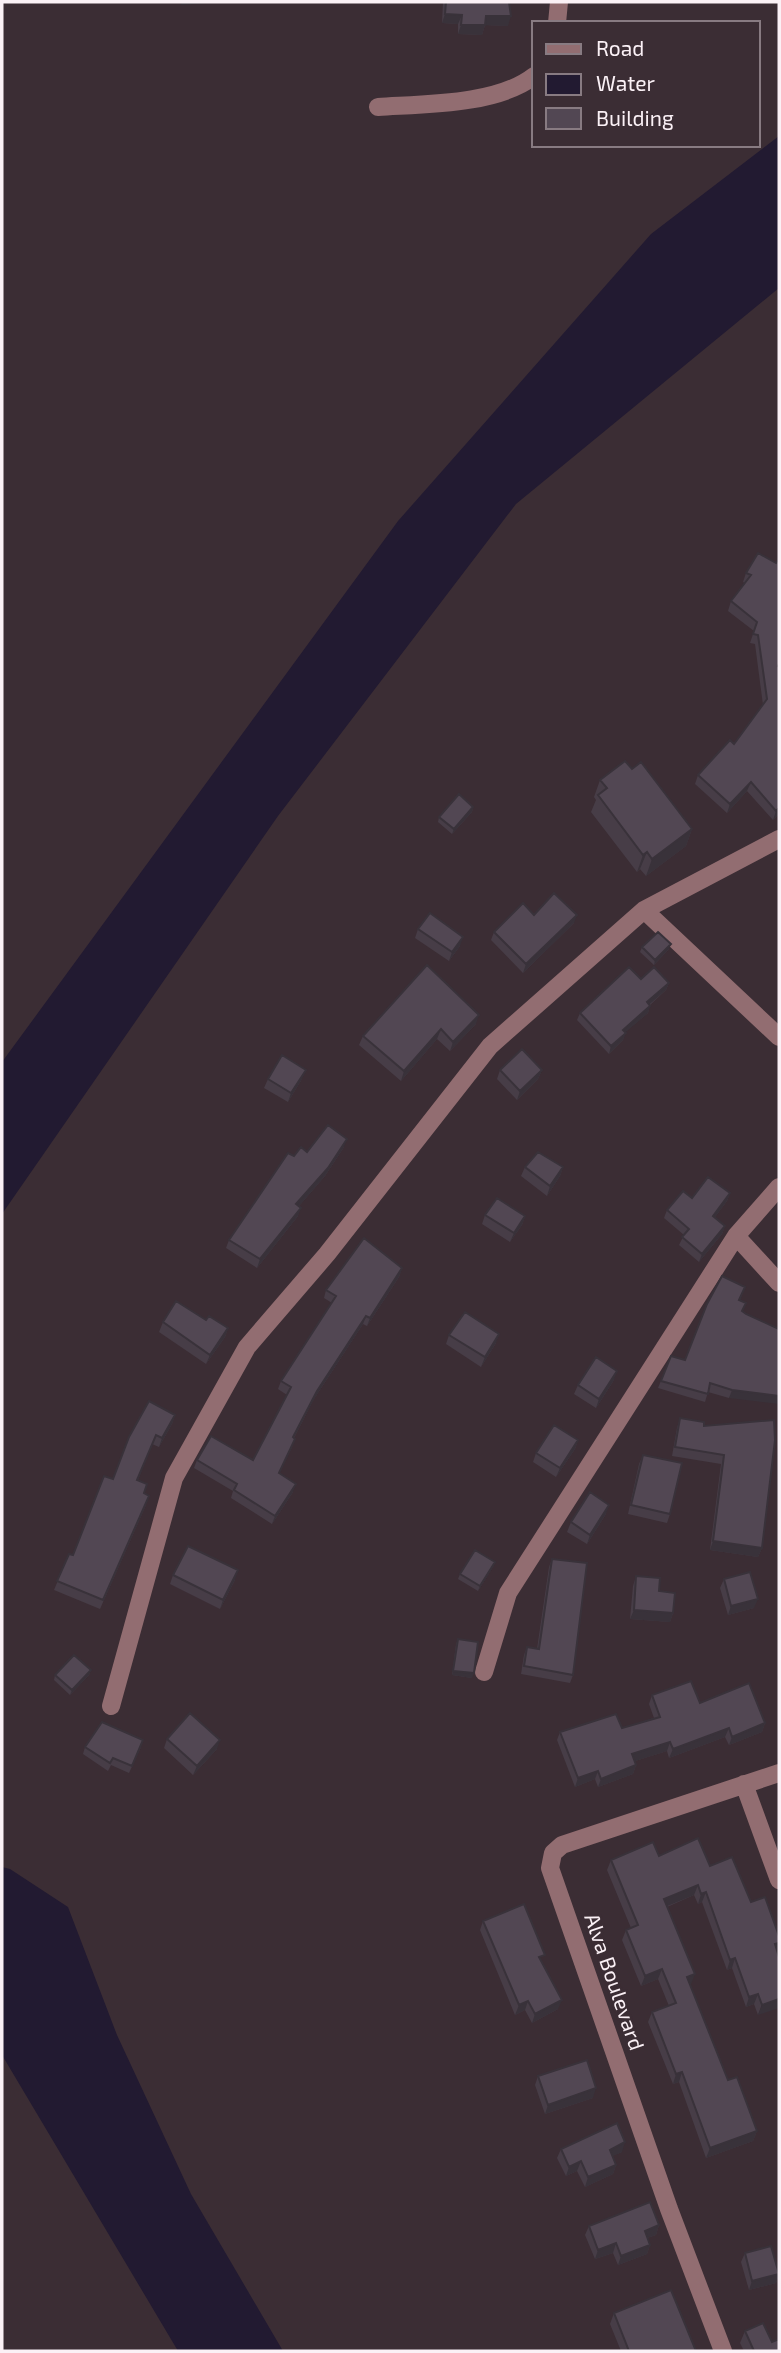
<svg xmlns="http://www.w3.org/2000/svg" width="781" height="2353" viewBox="0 0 781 2353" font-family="'Exo 2',sans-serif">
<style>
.water{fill:#221a31}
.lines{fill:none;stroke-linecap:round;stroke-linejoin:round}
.minor{stroke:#926d71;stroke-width:18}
.wall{fill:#473d47}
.shaded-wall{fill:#39323a}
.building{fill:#524753;stroke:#39323a;stroke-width:2}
.labels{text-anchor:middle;stroke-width:5;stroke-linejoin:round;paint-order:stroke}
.street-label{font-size:21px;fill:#fbf1f6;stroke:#3b2d34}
</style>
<rect width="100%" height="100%" fill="#3b2d34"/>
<path class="water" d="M779,136V288L516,504L278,816L2,1214V1062L398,521L651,234Z
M2,1867L10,1869L68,1907L117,2035L191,2194L283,2351H178L2,2055Z"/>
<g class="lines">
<path class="minor" d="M557,23L559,2
M378,107C424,104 497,105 534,76
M644,910L779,1037
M736,1236L779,1283
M484,1672L508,1593L736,1236L779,1187
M111,1706L174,1478L247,1347L327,1254L490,1046L644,910L779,839
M744,1784L779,1880
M723,2351L669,2209L550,1868L553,1853L562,1845L779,1773"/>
</g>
<path class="wall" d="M443,2H509L508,26L485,25L482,35L458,34V24L442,23Z
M779,558V814L773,820L747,791L727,813L695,784L698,775L734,744L763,705L755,644L750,643L754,631L728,611L731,601L745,583L743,582L746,573L776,563Z
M632,769L692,829L686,846L646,876L640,869L637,872L591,812L596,800L594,797L600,780Z
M473,807L472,812L452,834L438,822L439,817Z
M534,915L574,923L523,973L491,940L494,932Z
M418,929L460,946L449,961L415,938Z
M642,947L669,949L654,965L640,952Z
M641,979L669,983L666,990L650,1005L648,1013L625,1032L623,1040L609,1054L577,1020L580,1013Z
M476,1024L450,1051L437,1039L401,1081L359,1045L363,1036Z
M500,1070H542L538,1079L517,1100L497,1079Z
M268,1079H302L288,1102L264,1088Z
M344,1147L325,1176L299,1206L298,1216L257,1268L226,1248L229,1240L294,1156L307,1152Z
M525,1167H563L560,1176L547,1196L521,1176Z
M730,1193L727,1201L715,1217L725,1226L722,1234L699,1262L679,1245L684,1235L664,1218L667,1210L692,1198Z
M485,1215L525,1216L522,1225L510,1242L482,1224Z
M402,1268L399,1277L367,1326L363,1324L314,1399L294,1438L292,1447L279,1473L293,1492L272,1524L231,1498L233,1491L194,1468L197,1460H253L287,1395L278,1389L281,1381L332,1303L324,1298L326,1290Z
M745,1287L740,1300L743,1312L746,1314L779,1329L729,1398L708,1392L705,1402L658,1388L671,1356L685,1360Z
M206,1320L228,1328L225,1337L206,1364L159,1332L163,1322Z
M449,1335L496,1343L481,1367L446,1344Z
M614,1380L596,1408L574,1394L578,1385Z
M175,1415L172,1424L159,1447L152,1444L138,1480L144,1493L146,1505L100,1609L54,1590L69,1554L73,1555L113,1479Z
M680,1418L704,1426L775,1440L762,1548L758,1557L710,1550L721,1464L672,1456L677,1428Z
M578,1440L575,1449L556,1477L533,1462L536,1453Z
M643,1455L670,1514L667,1523L628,1514L639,1464Z
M606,1514L587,1544L567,1532L571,1522Z
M552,1559L573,1675L570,1683L521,1674L524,1655L527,1647L537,1649L549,1567Z
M495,1562L493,1567L478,1591L458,1579L460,1574Z
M173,1575L235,1580L220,1609L170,1584Z
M636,1576L659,1591L673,1613L670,1622L630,1619L633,1586Z
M724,1579L754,1608L728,1615L720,1588Z
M458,1639L472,1678L452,1675L456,1644Z
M91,1670L89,1675L70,1695L54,1680L55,1675Z
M652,1695L700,1703L765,1723L762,1732L729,1745L725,1737L669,1758L667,1751L635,1761L636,1765L633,1774L598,1787L595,1779L575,1787L557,1740L560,1732L622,1728L654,1718L649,1704Z
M167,1739L217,1749L193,1775L164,1748Z
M85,1747H141L129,1773L111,1765L108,1771L83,1754Z
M659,1856L710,1866L751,1902L779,1936V1947L777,1952L779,1957L758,2015L754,2004L746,2007L732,1968L727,1970L702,1902L698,1904L694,1895L667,1907L691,1984L690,1985L728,2080L757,2131L753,2141L706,2158L679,2082L673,2084L648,2022L652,2012L669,2006L658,1979L641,1986L622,1940L626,1930L631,1928L607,1870L611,1860Z
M483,1921L542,1963L558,2009L532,2023L525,2010L515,2015L480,1930Z
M538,2076L593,2098L545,2114L535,2085Z
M561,2149L622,2152L612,2156L616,2165L613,2174L585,2187L577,2171L566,2176L557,2158Z
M659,2225L656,2235L647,2238L650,2245L647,2254L618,2265L613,2253L595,2259L585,2235L589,2226Z
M745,2253L779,2274L776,2283L749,2290L741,2262Z
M614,2313L696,2351H621L610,2324Z
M745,2331L772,2342L779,2351H744L740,2343Z"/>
<path class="shaded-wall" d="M182,2H207V3L181,5Z
M445,14L462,15L458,24L442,23Z
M486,16H511L508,26L482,25Z
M461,25H485L482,35L458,34Z
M751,782L747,791L727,813L730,804Z
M473,807L472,812L452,834L454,829Z
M779,808V814L773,820L776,811Z
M692,829L686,846L646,876L652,859Z
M647,852L640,869L637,872L643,855Z
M577,915L574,923L523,973L526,964Z
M463,937L460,946L449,961L452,952Z
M671,944L669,949L654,965L655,960Z
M669,983L666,990L644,1009L647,1002Z
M650,1006L648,1013L620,1037L623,1030Z
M479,1015L476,1024L450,1051L453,1042Z
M441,1029L437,1039L401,1081L404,1071Z
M626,1033L623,1040L609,1054L611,1046Z
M306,1070L302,1079L288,1102L291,1093Z
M542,1070L538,1079L517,1100L520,1091Z
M347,1139L344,1147L325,1176L293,1213L296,1204Z
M563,1167L560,1176L547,1196L550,1186Z
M730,1193L727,1201L710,1224L713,1216Z
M301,1208L298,1216L257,1268L260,1259Z
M525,1216L522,1225L510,1242L514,1233Z
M725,1226L722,1234L699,1262L702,1254Z
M402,1268L399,1277L367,1326L370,1318Z
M366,1316L363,1324L314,1399L290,1445L293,1437L317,1391Z
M228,1328L225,1337L206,1364L210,1355Z
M499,1334L496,1343L481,1367L485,1357Z
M617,1371L614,1380L596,1408L599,1399Z
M732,1390L779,1396V1404L729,1398Z
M175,1415L172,1424L159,1447L162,1438Z
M578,1440L575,1449L556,1477L560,1468Z
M296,1484L293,1492L272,1524L275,1516Z
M609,1505L606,1514L587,1544L590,1535Z
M713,1541L762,1548L758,1557L710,1550Z
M495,1562L493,1567L478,1591L480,1586Z
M238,1570L235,1580L220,1609L223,1600Z
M758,1599L754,1608L728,1615L731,1606Z
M634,1610L673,1613L670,1622L630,1619Z
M91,1670L89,1675L70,1695L72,1690Z
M453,1671L474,1673L472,1678L452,1675Z
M765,1723L762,1732L729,1745L732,1737Z
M729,1728L725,1737L669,1758L673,1749Z
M220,1740L217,1749L193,1775L197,1766Z
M670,1742L667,1751L629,1763L632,1754Z
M636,1765L633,1774L598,1787L601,1779Z
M598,1771L595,1779L575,1787L578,1778Z
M698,1885L694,1895L660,1909L664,1899Z
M706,1892L702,1902L698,1904L701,1894Z
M779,1943V1947L778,1952L775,1944Z
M735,1958L732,1968L727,1970L730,1960Z
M662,1969L658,1979L641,1986L645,1976Z
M695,1974L691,1984L684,1987L687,1977Z
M758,1994L754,2004L746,2007L749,1997Z
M779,1999V2008L758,2015L762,2005Z
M562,2000L558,2009L532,2023L535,2014Z
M528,2001L525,2010L515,2015L519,2005Z
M682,2072L679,2082L673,2084L676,2074Z
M596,2088L593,2098L545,2114L548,2105Z
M757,2131L753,2141L706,2158L710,2148Z
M625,2142L622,2152L606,2159L610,2150Z
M581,2161L577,2171L566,2176L569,2167Z
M616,2165L613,2174L585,2187L588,2177Z
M659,2225L656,2235L641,2240L645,2231Z
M616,2243L613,2253L595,2259L598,2250Z
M650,2245L647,2254L618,2265L621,2256Z
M779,2274L776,2283L749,2290L752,2281Z"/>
<path class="building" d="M446,2H509L511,16H486L485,25H461L462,15L445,14Z
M758,553L776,563L779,558V664L778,666L779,667V808L776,811L751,782L730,804L698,775L730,740L734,744L767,699L758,635L753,634L757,622L731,601L751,575L746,573Z
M625,761L632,769L641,762L692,829L652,859L647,852L643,855L598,795L607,788L600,780Z
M459,794L473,807L454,829L439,817Z
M554,893L577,915L526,964L494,932L523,903L534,915Z
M430,913L463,937L452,952L418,929Z
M658,932L671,944L655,960L642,947Z
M427,965L479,1015L453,1042L441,1029L404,1071L363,1036Z
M629,967L641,979L654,967L669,983L647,1002L650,1006L623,1030L626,1033L611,1046L580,1013Z
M522,1049L542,1070L520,1091L500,1070Z
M282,1055L306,1070L291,1093L268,1079Z
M328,1125L347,1139L328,1168L296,1204L301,1208L260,1259L229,1240L288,1153L294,1156L301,1147L307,1152Z
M538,1152L563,1167L550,1186L525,1167Z
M708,1177L730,1193L713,1216L725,1226L702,1254L682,1237L689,1229L667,1210L683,1191L692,1198Z
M497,1198L525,1216L514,1233L485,1215Z
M364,1238L402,1268L370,1318L366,1316L317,1391L293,1437L295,1439L279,1473L296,1484L275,1516L234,1490L237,1484L197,1460L211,1436L253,1460L291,1387L281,1381L336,1296L326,1290Z
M722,1276L745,1287L739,1300L746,1303L742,1311L746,1314L779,1329V1396L732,1390L710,1383L708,1394L661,1381L671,1356L685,1360L707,1304Z
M176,1301L206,1320L209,1316L228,1328L210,1355L163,1322Z
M465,1312L499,1334L485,1357L449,1335Z
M596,1357L617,1371L599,1399L578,1385Z
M149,1401L175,1415L162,1438L156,1435L137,1480L147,1484L144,1493L149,1496L103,1600L57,1581L69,1554L73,1555L104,1476L113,1479L129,1437Z
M680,1418L704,1422V1426L774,1420L775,1440L762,1548L713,1541L724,1455L675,1447Z
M554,1425L578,1440L560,1468L536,1453Z
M643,1455L682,1463L670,1514L631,1505Z
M590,1492L609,1505L590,1535L571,1522Z
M188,1546L238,1570L223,1600L173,1575Z
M475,1550L495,1562L480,1586L460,1574Z
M552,1559L587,1563L573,1675L524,1666L527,1647L539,1649Z
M750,1572L758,1599L731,1606L724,1579Z
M636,1576L660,1578L659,1591L675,1593L673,1613L634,1610Z
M458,1639L478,1642L474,1673L453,1671Z
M74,1655L91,1670L72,1690L55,1675Z
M691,1681L700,1703L749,1683L765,1723L732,1737L729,1728L673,1749L670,1742L632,1754L636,1765L601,1779L598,1771L578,1778L560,1732L616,1714L622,1728L660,1717L652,1695Z
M190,1713L220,1740L197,1766L167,1739Z
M102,1722L143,1740L132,1766L113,1758L110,1763L85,1747Z
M698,1838L710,1866L732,1857L751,1902L765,1897L779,1936V1943L775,1944L779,1957V1999L762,2005L758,1994L749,1997L735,1958L730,1960L706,1892L701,1894L698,1885L664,1899L695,1974L687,1977L728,2080L737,2077L757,2131L710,2148L682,2072L676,2074L652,2012L676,2003L662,1969L645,1976L626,1930L638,1925L611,1860L653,1842L659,1856Z
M524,1904L545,1955L539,1957L562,2000L535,2014L528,2001L519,2005L483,1921Z
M587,2060L596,2088L548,2105L538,2076Z
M617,2123L625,2142L610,2150L616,2165L588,2177L581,2161L569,2167L561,2149Z
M650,2202L659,2225L645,2231L650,2245L621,2256L616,2243L598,2250L589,2226Z
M771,2246L779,2274L752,2281L745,2253Z
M671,2290L696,2351H629L614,2313Z
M763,2323L772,2342L779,2339V2351H754L745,2331Z"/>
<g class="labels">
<g class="street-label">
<text transform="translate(614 1982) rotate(71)" y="7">Alva Boulevard</text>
</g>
</g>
<rect width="781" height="2353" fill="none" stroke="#fbf1f6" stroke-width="7"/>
<rect x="532" y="21" width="228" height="126" fill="#3b2d34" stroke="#887b82" stroke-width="2"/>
<rect x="546" y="44" width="35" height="10" fill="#926d71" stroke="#887b82" stroke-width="2"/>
<text x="596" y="56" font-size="21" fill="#fbf1f6">Road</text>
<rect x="546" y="74" width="35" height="21" fill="#221a31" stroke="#887b82" stroke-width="2"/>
<text x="596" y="91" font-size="21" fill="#fbf1f6">Water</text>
<rect x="546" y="108" width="35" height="21" fill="#524753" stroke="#887b82" stroke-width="2"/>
<text x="596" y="126" font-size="21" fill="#fbf1f6">Building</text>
</svg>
